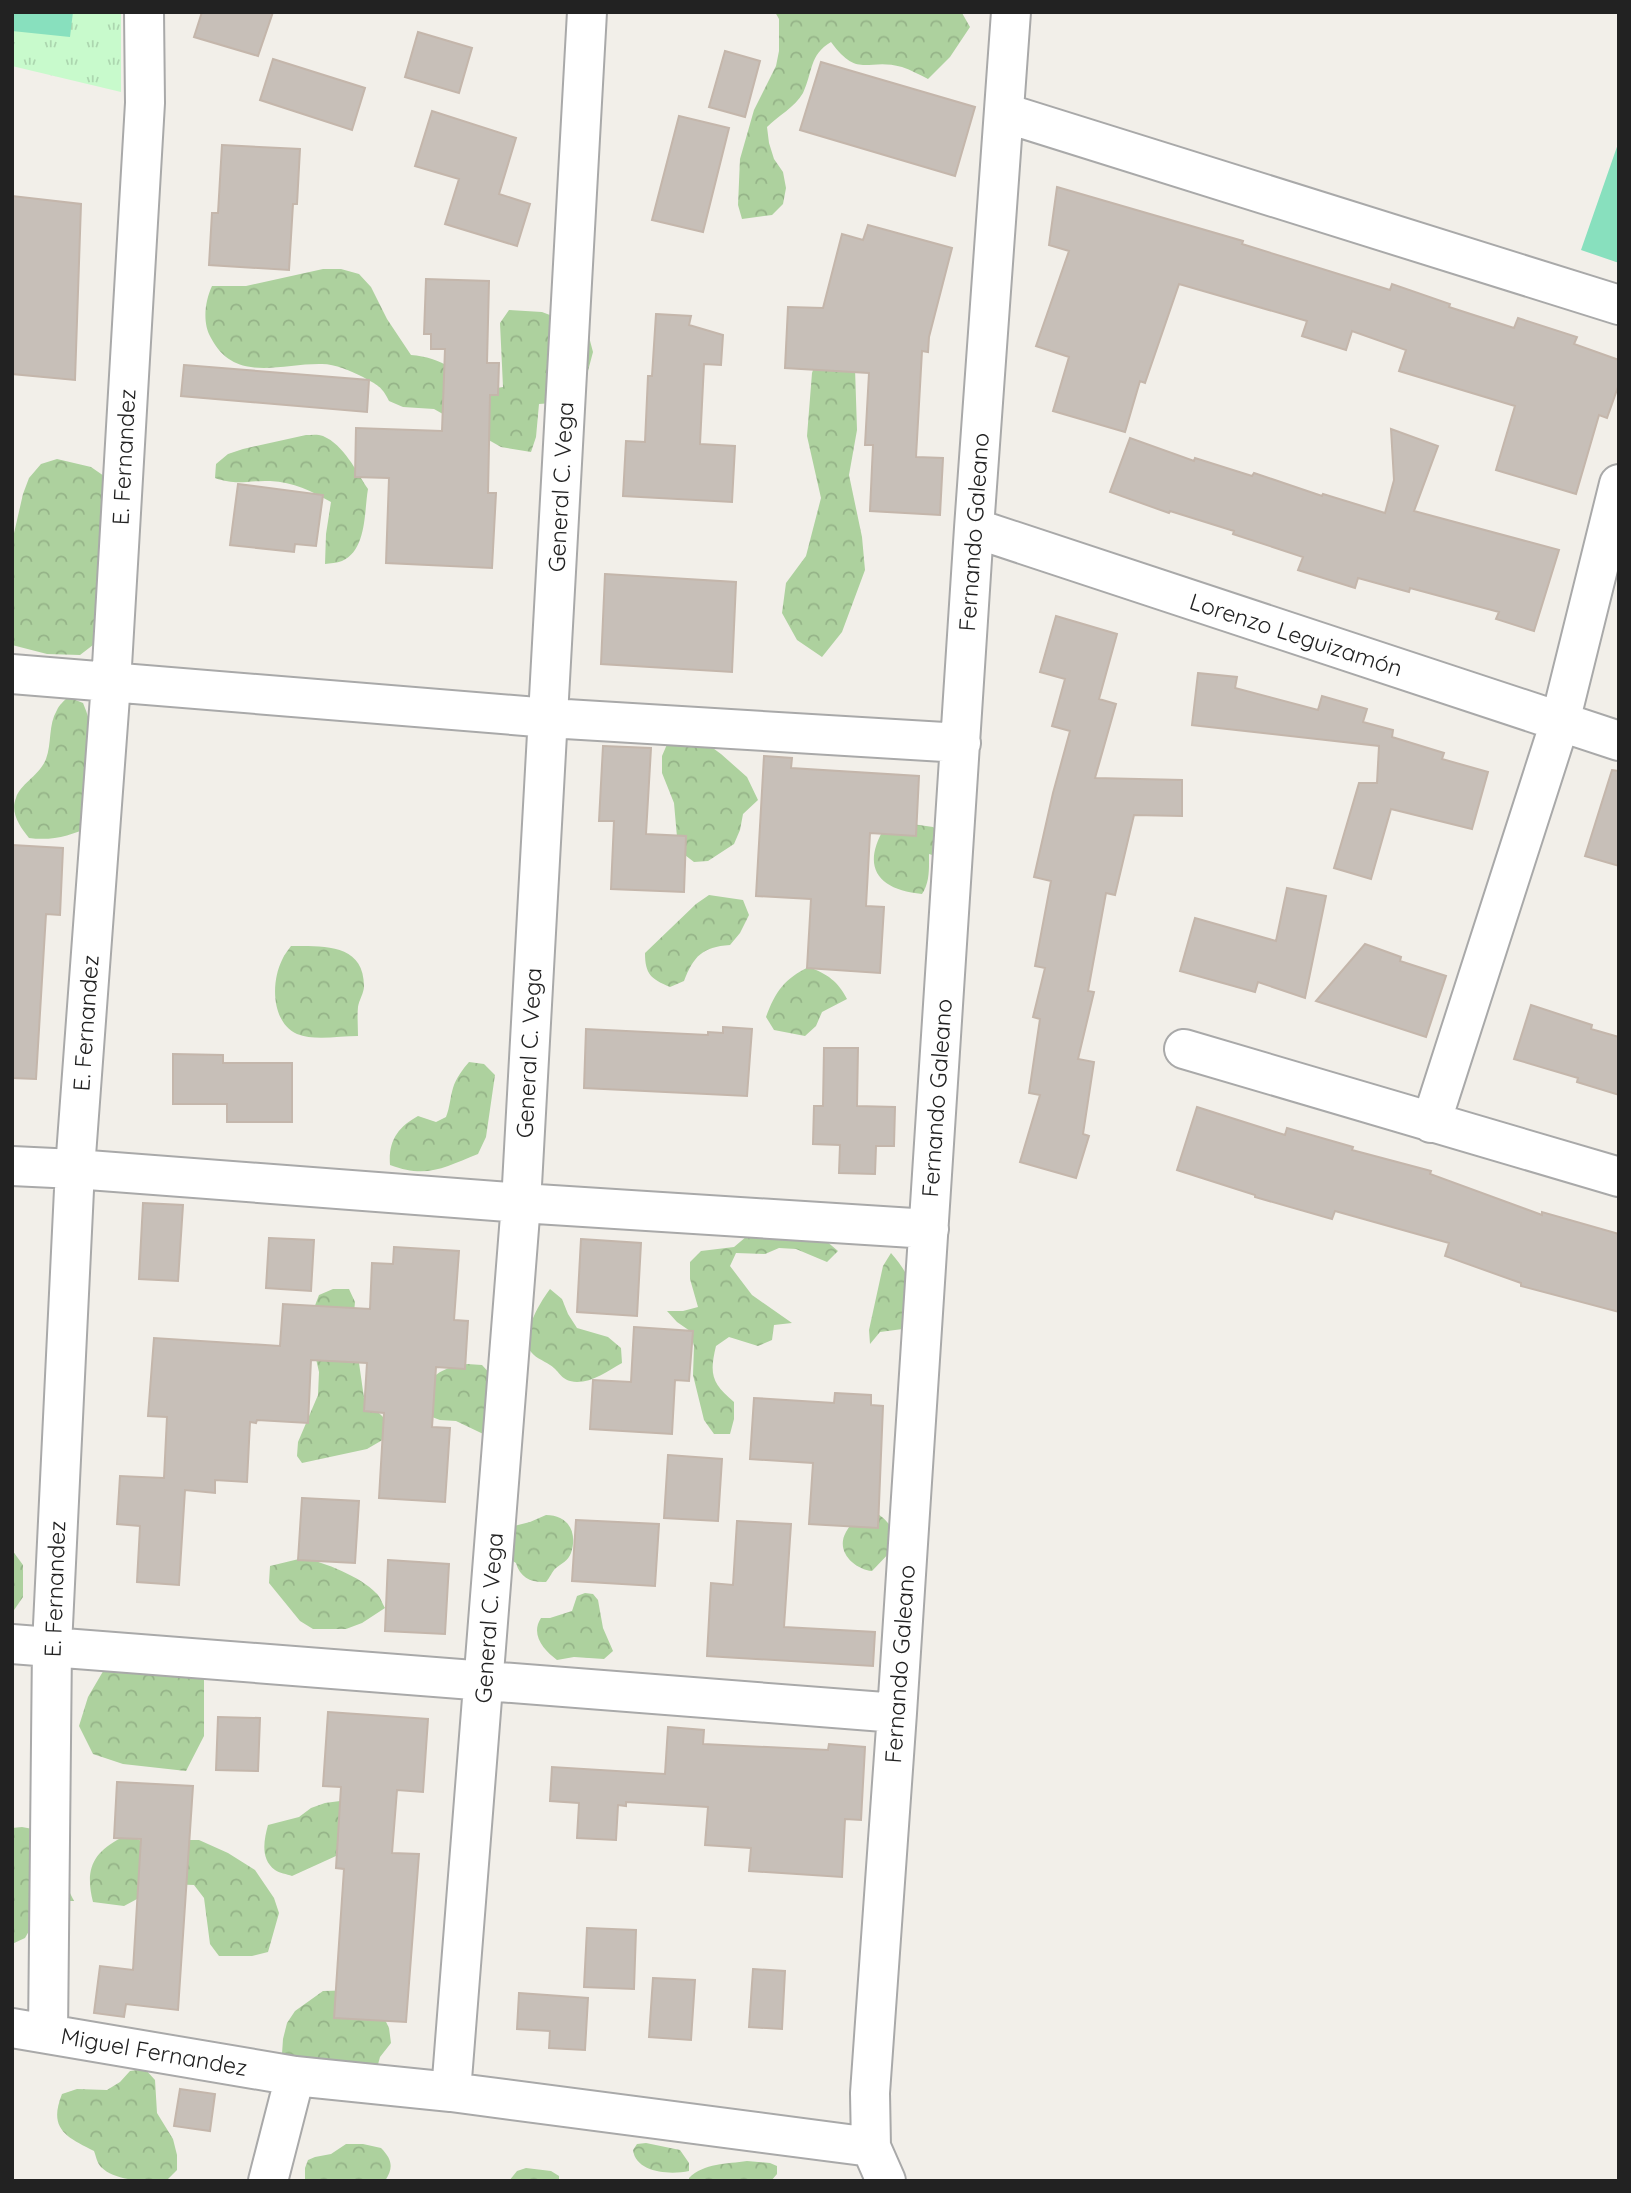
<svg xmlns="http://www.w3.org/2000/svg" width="1631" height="2193" viewBox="0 0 1631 2193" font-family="Quicksand,sans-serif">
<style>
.forest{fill:url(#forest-crowns)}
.park{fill:url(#park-tufts)}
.pitch{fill:#88e0be}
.building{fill:#c7bfb8;stroke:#c4b6ab;stroke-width:2}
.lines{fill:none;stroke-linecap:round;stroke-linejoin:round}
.minor-casing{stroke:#a9a9a9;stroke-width:42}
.minor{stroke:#fff;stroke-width:38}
.labels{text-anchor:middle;stroke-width:6;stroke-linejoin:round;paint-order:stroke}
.street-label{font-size:23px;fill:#222;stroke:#fff}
</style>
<defs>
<pattern id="forest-crowns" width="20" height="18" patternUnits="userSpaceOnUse" patternTransform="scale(1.75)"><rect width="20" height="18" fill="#add19e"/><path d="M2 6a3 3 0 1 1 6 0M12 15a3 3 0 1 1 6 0" fill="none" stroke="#95b388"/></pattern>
<pattern id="park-tufts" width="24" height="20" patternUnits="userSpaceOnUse" patternTransform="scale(1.75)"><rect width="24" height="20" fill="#c8facc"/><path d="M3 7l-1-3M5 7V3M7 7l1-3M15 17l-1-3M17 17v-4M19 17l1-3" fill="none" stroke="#acd6af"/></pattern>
</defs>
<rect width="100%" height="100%" fill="#f2efe9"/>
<path class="forest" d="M775,12L962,13L970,27L950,57L928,79C920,75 911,70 902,67C867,57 859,80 831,42C809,55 813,72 803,93C795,107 778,116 767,127L769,143L774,159L783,172L786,188L783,204L772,215L742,219L738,205L740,159L754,110L776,66L779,51V19Z
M323,269H341L359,274L371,287L387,319L411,355C441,357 462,374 486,390L503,387L500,323L509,310L542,312L576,325L589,337L593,352L580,401L539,404L536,437L531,452L501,447L434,409L403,407L389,401C382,386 377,385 363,377C351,371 335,364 322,364C281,363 235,384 211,338C202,323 205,301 212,286H246Z
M854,337L857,430L849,475L862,537L865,570L842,632L822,657L797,640L782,613L786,583L806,556L821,498L807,436L812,373L822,344Z
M306,435C311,435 318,434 323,436C344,445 356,471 368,489C364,512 367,550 342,561C337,563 330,563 325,564L326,534L331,502C311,491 294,482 270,481C249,480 237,486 215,478L216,464L228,454L243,449Z
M57,459L91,467L104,476L112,595L93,645L80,655L47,654L12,645V542L23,494L29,478L41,464Z
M68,697L83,703C101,746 96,780 91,826C71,836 52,841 29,838C20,827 10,813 16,798C20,784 40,775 46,759C52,743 48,725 57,710C59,705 64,701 68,697Z
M695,735L721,754L747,777L758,800L743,814L740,830L734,844L708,861L694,862L681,852L677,837L674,803L662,773V756L668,742Z
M912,824L933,827L941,833L939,857L929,854C929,868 930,882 922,894C879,890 860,868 885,827Z
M709,895L743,900L749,915L740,933L730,945C702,947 694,956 684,981L670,987C651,979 645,974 645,953L696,904Z
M291,946C322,946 364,943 364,986C364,993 359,1000 358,1007C357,1017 358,1026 358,1036C339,1036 314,1041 297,1034C271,1022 271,982 282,960C284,955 288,950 291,946Z
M809,967C827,974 838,981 847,999L822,1012L816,1026L805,1036L774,1030L766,1017C775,992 785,978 809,967Z
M469,1062L484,1064L495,1075L486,1137L478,1154C445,1167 427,1179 390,1165C388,1141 398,1127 418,1116L436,1122L446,1117C450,1107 450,1098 453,1088C456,1078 463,1069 469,1062Z
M759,1226L825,1240L838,1251L827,1262L796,1249L779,1248L765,1254L736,1253L730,1266L752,1295L792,1323L774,1325L772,1340L758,1346L729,1337L716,1346C709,1375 712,1383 734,1402V1419L730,1434H714L704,1420L693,1375L694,1346L690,1331L677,1322L667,1311H683L698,1307L690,1279V1262L701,1251L734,1247Z
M891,1253C913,1278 916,1295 918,1327L880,1332L870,1344L869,1330L883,1266Z
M333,1289H349L355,1302L351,1347L359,1363L364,1398L393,1427L391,1435L367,1449L302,1463L297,1456L298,1442L318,1395L319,1372L308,1324L319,1295Z
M550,1289L562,1299L568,1314L577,1328L608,1337L621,1348L622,1363C608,1371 593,1382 577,1382C560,1381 561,1372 550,1365C543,1360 534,1358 529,1349C522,1333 540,1302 550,1289Z
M467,1364L482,1365L493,1377L500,1442L456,1421L440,1420L424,1414C426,1405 425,1393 428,1385C435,1370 453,1366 467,1364Z
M864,1510C880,1511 887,1521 896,1534L893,1549L872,1571C854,1569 835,1551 846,1532C850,1524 858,1517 864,1510Z
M546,1515C568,1515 578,1532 571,1553C568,1561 561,1564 556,1568C552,1571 550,1578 546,1582C532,1583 520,1578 516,1563L503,1555L514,1526L530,1522Z
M12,1550L23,1565V1597L12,1613Z
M303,1558C324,1562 361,1577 376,1593C380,1596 382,1603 385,1608L362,1623L346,1629H313L300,1621L269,1583L270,1566Z
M585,1593L593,1594L598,1600L603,1628L613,1651L604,1659L574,1657L557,1660C544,1650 530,1635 541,1618H550L572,1611L577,1596Z
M105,1668L204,1670V1736L186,1771L123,1764L93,1754L79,1726L88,1697Z
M340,1801L393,1803L395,1817L386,1832L347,1846L336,1856L292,1876C287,1874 279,1873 275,1870C260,1859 264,1840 268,1825L299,1817L311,1808L325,1803Z
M22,1827L38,1830L74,1901H54L33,1924L25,1938L12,1944V1828Z
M121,1838L137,1839L151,1845L184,1840H199L228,1853L255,1870L274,1898L279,1913L268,1952L252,1956H219L210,1944L204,1898L194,1885L165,1884L124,1906L93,1902C85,1870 92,1853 121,1838Z
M360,1990L374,1997L389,2028L391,2043L380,2057L376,2072L281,2069L283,2039L287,2023L295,2011L323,1991Z
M145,2069L155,2080L157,2113L173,2139L177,2155V2170L166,2181C147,2181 116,2182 101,2167C97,2163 96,2156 94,2151C66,2137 48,2129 62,2094L77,2089L107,2090L120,2082L130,2071Z
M646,2143L680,2150L689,2163V2171C670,2175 636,2173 633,2150L637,2144Z
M346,2144H363L381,2148C392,2159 394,2168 385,2181H305V2168L308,2160L315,2157L331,2154Z
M747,2161L770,2163L777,2166V2174L771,2181H689V2178C704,2163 727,2164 747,2161Z
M526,2168L551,2171L559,2176V2181H509L517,2171Z"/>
<path class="park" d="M12,12H121V92L12,66Z"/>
<path class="pitch" d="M12,12H73L70,37L12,31Z
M1619,141V263L1581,250Z"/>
<path class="building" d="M202,12H273L258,56L194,37Z
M418,32L472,48L459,93L405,77Z
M725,51L760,61L745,117L709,107Z
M273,59L365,88L352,130L260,100Z
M821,62L975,107L955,176L800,130Z
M432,111L516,138L499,194L530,204L517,246L445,224L459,179L415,166Z
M679,116L729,128L703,232L652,220Z
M222,145L300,149L297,204H293L289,270L209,265L212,213H218Z
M1057,187L1243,241L1242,244L1390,290L1392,284L1450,304L1449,307L1514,328L1518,318L1577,337L1574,344L1619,360V384L1607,418L1599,415L1576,494L1496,470L1515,406L1399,371L1406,350L1352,331L1346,350L1302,336L1307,321L1179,284L1145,383L1140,381L1125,432L1053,411L1069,357L1036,346L1069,251L1049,245Z
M12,196L81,204L75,380L12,374Z
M868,225L952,248L929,337L928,352L922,351L916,457L943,458L940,515L870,511L873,445H865L869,373L785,368L788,307L823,308L842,234L863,240Z
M426,279L489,281L487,363H499L498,395H490L488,493H496L492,568L386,563L389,478L355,477L356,428L442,431L445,349H431V334H424Z
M656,314L691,316L689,325L723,335L721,365L704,364L700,444L735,446L732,502L623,496L626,441L645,442L648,376H652Z
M184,365L369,380L367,412L181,396Z
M1391,429L1438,446L1414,511L1559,550L1534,631L1496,619L1499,612L1410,588L1409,592L1358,578L1355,588L1298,570L1303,557L1233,534L1234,531L1170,511L1169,513L1110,492L1130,438L1194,461L1195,458L1252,476L1254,473L1322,496L1323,494L1385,513L1394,480Z
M238,484L323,495L316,546L295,544L294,552L230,545Z
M605,574L736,582L732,672L601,664Z
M1056,616L1117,634L1099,699L1116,704L1095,778L1182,780V816L1134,815L1115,895L1106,893L1088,991L1094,992L1078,1059L1094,1062L1083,1134L1089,1136L1076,1178L1020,1162L1040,1095L1029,1093L1040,1019L1033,1017L1045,968L1035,966L1051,881L1034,877L1053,793L1070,731L1052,726L1065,679L1040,672Z
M1198,673L1237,677L1235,688L1318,710L1322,696L1367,709L1363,722L1393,730L1392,737L1444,753L1442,759L1488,772L1472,829L1391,809L1371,879L1334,868L1359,783H1377L1379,746L1192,725Z
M603,746L651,748L646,834L686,836L684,892L611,889L614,821H599Z
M764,756L792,758L791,768L919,776L916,836L870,833L866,906L884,907L880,973L807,968L811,899L756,896Z
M1612,770L1619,771V866L1585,856Z
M12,845L63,848L60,915L46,914L36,1079L12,1078Z
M1287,888L1326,896L1305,998L1258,982L1255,992L1180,971L1195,918L1276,941Z
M1365,944L1401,957L1400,961L1446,976L1426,1037L1316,1001Z
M1531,1005L1592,1025L1591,1029L1619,1037V1095L1577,1082L1578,1078L1514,1059Z
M723,1027L752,1029L747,1096L584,1088L586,1029L708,1035V1032L723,1033Z
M824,1048H858L857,1106L895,1107L894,1146H876L875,1174L839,1173L840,1145L813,1144L814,1106H823Z
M173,1054L223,1055V1063H292V1122H227V1104H173Z
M1197,1107L1285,1135L1287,1128L1353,1147L1352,1150L1431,1171L1430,1174L1542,1215V1212L1619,1234V1312L1521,1286V1283L1445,1256L1449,1243L1335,1211L1332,1219L1255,1197V1195L1177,1170Z
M143,1203L183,1205L178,1281L139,1279Z
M269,1238L314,1240L311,1291L266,1288Z
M581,1239L641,1243L637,1316L577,1312Z
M394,1247L459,1251L454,1320L468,1321L465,1369L436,1367L432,1427L450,1428L445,1502L379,1498L384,1413L364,1411L367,1363L311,1360L308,1423L257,1420L256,1423L250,1422L247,1482L215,1480V1493L185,1490L179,1585L137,1582L140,1526L117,1524L120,1476L164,1478L167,1417L148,1416L154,1338L280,1346L283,1304L370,1309L372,1263L393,1264Z
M634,1327L693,1331L689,1381L675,1380L672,1434L590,1429L593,1380L631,1382Z
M835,1393L871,1395V1405L883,1406L878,1528L809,1524L813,1463L750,1459L754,1398L834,1403Z
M668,1455L722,1459L718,1521L664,1518Z
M302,1498L359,1501L355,1563L298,1560Z
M576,1520L659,1524L655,1586L572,1581Z
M737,1521L791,1524L784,1627L875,1632L873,1666L707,1656L711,1583L733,1585Z
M388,1560L449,1564L445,1634L385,1631Z
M328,1712L428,1719L423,1792L397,1790L392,1853L419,1854L406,2022L334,2018L344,1869L336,1868L341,1787L323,1786Z
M218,1717L260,1718L258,1771L216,1770Z
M668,1727L704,1730L703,1744L828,1750L829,1744L865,1747L861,1820L845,1819L842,1877L749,1871L751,1848L705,1845L708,1807L626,1802V1806L618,1805L616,1840L577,1838L579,1803L550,1801L552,1767L665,1774Z
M117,1782L193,1786L178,2010L126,2004L124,2017L94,2013L100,1966L133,1970L141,1839L114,1838Z
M587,1928L636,1930L634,1989L584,1987Z
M753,1969L785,1971L782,2029L749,2027Z
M653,1978L695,1980L691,2040L649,2037Z
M519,1993L588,1998L585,2050L549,2048L550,2031L517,2029Z
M180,2089L215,2094L210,2131L174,2126Z"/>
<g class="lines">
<defs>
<path id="minor" d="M1005,113L1619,305
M974,528L1619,741
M12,674L549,718L961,743
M1184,1049L1619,1177
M1431,1123L1560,722L1619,484
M12,1166L75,1169L521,1203L929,1229
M12,1644L897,1713
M12,2028L295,2076L451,2092L871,2147
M48,2034L52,1646L75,1169L111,683L145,103L144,12
M451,2092L521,1203L587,12
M268,2181L295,2076
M886,2181L871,2147L870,2093L897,1713L974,528L1011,12"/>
</defs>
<use href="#minor" class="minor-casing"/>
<use href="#minor" class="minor"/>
</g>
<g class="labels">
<g class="street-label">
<text transform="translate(124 457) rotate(-87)" y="8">E. Fernandez</text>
<text transform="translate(561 487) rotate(-87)" y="8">General C. Vega</text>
<text transform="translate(974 532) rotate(-86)" y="8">Fernando Galeano</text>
<text transform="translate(1296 635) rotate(18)" y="8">Lorenzo Leguizamón</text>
<text transform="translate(86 1023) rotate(-86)" y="8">E. Fernandez</text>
<text transform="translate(529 1053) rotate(-87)" y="8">General C. Vega</text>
<text transform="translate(937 1098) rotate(-86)" y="8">Fernando Galeano</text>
<text transform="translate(55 1589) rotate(-88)" y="8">E. Fernandez</text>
<text transform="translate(489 1618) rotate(-86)" y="8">General C. Vega</text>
<text transform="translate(900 1664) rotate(-86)" y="8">Fernando Galeano</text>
<text transform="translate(154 2052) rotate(10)" y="8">Miguel Fernandez</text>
</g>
</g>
<rect width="1631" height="2193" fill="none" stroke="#222222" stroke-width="28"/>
</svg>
